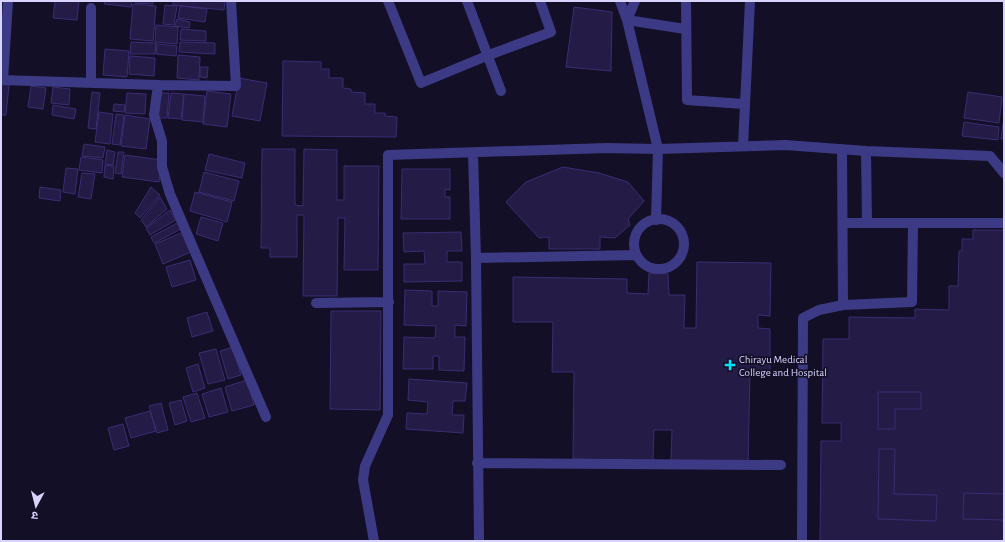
<svg xmlns="http://www.w3.org/2000/svg" width="1005" height="542" viewBox="0 0 1005 542" font-family="'Alegreya Sans','Noto Sans Devanagari',sans-serif">
<style>
.building{fill:#241b47;stroke:#3b2d73}
.lines{fill:none;stroke-linecap:round;stroke-linejoin:round}
.minor{stroke:#3d3a85;stroke-width:10}
.poi-dot{fill:#00e5ff;stroke:#130f26;stroke-width:1.5}
.labels{text-anchor:middle;stroke-width:3.5;stroke-linejoin:round;paint-order:stroke}
.poi-label{font-size:11px;fill:#d9d4ff;stroke:#130f26;text-anchor:start}
</style>
<rect width="100%" height="100%" fill="#130f26"/>
<path class="building" d="M55,1H79L77,20L53,18Z
M105,1H132L131,7L104,4Z
M136,1H153V4L135,3Z
M173,1H225L224,10L173,5Z
M133,4L156,6L153,41L130,39Z
M165,5L177,6L174,25L163,24Z
M180,6L207,9L205,22L178,18Z
M574,7L612,12L611,71L566,67Z
M177,19L190,22L189,28L175,26Z
M156,25L178,27L177,44L155,42Z
M181,29L206,31V41L180,40Z
M131,42L156,43L155,54H130Z
M180,42L215,43V54L179,52Z
M157,44L177,46L176,56L156,54Z
M105,49L129,51L127,77L103,75Z
M178,55L200,57L199,80L177,78Z
M130,56L155,58L154,76L129,74Z
M283,61L321,62V69H329V78H343V88L351,89V92L365,93V104H375V113H385V116L397,117L396,137L282,136Z
M200,67H208L207,78L200,77Z
M239,78L267,83L260,121L232,116Z
M1,84L9,85L6,115H1Z
M31,86L46,88L43,109L28,107Z
M53,87L70,89L69,105L51,103Z
M207,91L231,94L227,127L203,124Z
M92,92L100,93L96,129L88,128Z
M968,92L1002,97L999,123L964,118Z
M127,93L146,94L145,114L125,113Z
M159,93H169L167,118H157Z
M171,93L184,94L181,119L168,118Z
M184,94L205,96L203,122L182,120Z
M114,104L125,105L124,112L113,111Z
M53,105L76,109L74,119L52,115Z
M99,112L113,114L110,144L95,142Z
M116,114L124,115L120,145L112,144Z
M125,115L150,119L146,149L121,146Z
M964,122L999,127L998,140L962,136Z
M1003,123H1004V139H1001Z
M84,144L105,147L103,158L82,156Z
M262,149H295V205L303,206L304,149L337,150V200H344V166H379L378,270H344L345,218H338L337,296H303L304,215H297V257H270V248H261Z
M107,150L115,152L113,165L105,164Z
M118,152H124L121,174L115,173Z
M209,154L245,163L242,178L205,170Z
M125,155L162,160L159,182L122,177Z
M81,157L103,160L102,173L79,170Z
M105,165L114,166L113,179L104,177Z
M563,167L599,173L628,182L644,201L628,219L630,225L615,238L600,237V249H549V237L539,238L506,202L526,182Z
M66,168L78,169L75,194L63,192Z
M402,169H450V190L445,189V197H450V219H401Z
M204,172L239,181L234,201L199,192Z
M82,173L95,174L91,199L78,197Z
M40,187L61,190L60,201L39,198Z
M151,187L160,195L140,218L135,213Z
M195,192L232,202L227,222L190,211Z
M160,197L167,209L146,227L141,220Z
M170,210L176,220L150,235L146,228Z
M201,217L223,223L218,241L196,234Z
M177,223L181,229L154,243L151,237Z
M973,230H1004V541H820L821,441H841V423H822L823,339H849V317L915,318V309L949,310V286H958L959,251H962V239H973Z
M183,232L191,252L163,264L155,244Z
M461,232L462,251H447V262H462V281L404,282V264H425L424,251L404,252L403,233Z
M190,260L196,280L172,287L166,267Z
M697,262L771,263L770,316L758,315V328L770,329V375H750L748,462L671,461L672,430H654L653,461L573,459L574,372H552L553,322H513V277L627,279V293L648,294L649,273L668,274L669,295H685L684,328H696Z
M405,290L432,291V306H438V291L467,292L466,326L455,325V337H465L464,371L439,370V356H433V369H403L404,337L435,338L436,326L404,325Z
M331,311H381L380,410L330,409Z
M207,312L213,331L192,337L187,318Z
M233,347L241,375L228,379L220,351Z
M216,349L225,380L208,384L199,353Z
M198,364L205,388L193,392L186,368Z
M409,379L467,383L465,401H453L452,415H464L463,433L406,429L407,413L427,414L428,402L408,400Z
M247,380L254,405L232,411L225,387Z
M221,388L228,412L209,417L202,394Z
M878,392H921V409H895V429H878Z
M197,393L205,418L191,422L183,397Z
M181,400L187,421L175,425L169,403Z
M161,403L168,430L157,433L149,406Z
M150,411L156,431L131,438L125,418Z
M123,424L129,446L114,450L108,428Z
M879,449H895L894,494L937,495L936,521L878,519Z
M1004,473V520L963,519L964,493L1004,494Z"/>
<g class="lines">
<path class="minor" d="M388,1L421,83L489,55L551,32L540,1
M467,1L501,91
M620,1L627,20L658,149L656,220
M686,1L687,100L744,104
M91,8V83
M627,20L685,29
M627,20L635,1
M1,80L158,85L236,86L231,1
M3,80L8,1
M158,85L154,115L162,141V167L170,194L266,417
M743,146L750,1
M842,149L843,305L912,302L913,223
M866,151L867,222
M473,153L476,258L479,541
M634 244a25 25 0 1 1 50 0a25 25 0 1 1-50 0Z
M843,223H1004
M476,258L636,255
M316,303L389,302
M477,463L781,465
M374,541L363,480L365,466L388,415V155L607,148L658,149L785,145L866,151L990,156L1004,173
M802,541L803,318L819,310L843,305"/>
</g>
<path class="poi-dot" d="M728 359h4v4h4v4h-4v4h-4v-4h-4v-4h4z"/>
<g class="labels">
<g class="poi-label">
<text x="739" y="363">Chirayu Medical<tspan x="739" dy="13">College and Hospital</tspan></text>
</g>
</g>
<rect width="1005" height="542" fill="none" stroke="#d9d4ff" stroke-width="4"/>
<g transform="translate(36 506) rotate(187)" stroke="#130f26" stroke-width="3" paint-order="stroke">
<path d="M0-3L7 15L0 10L-7 15Z" fill="#d9d4ff"/>
<text y="-6" font-size="11" font-weight="bold" text-anchor="middle" fill="#d9d4ff">उ</text>
</g>
</svg>
